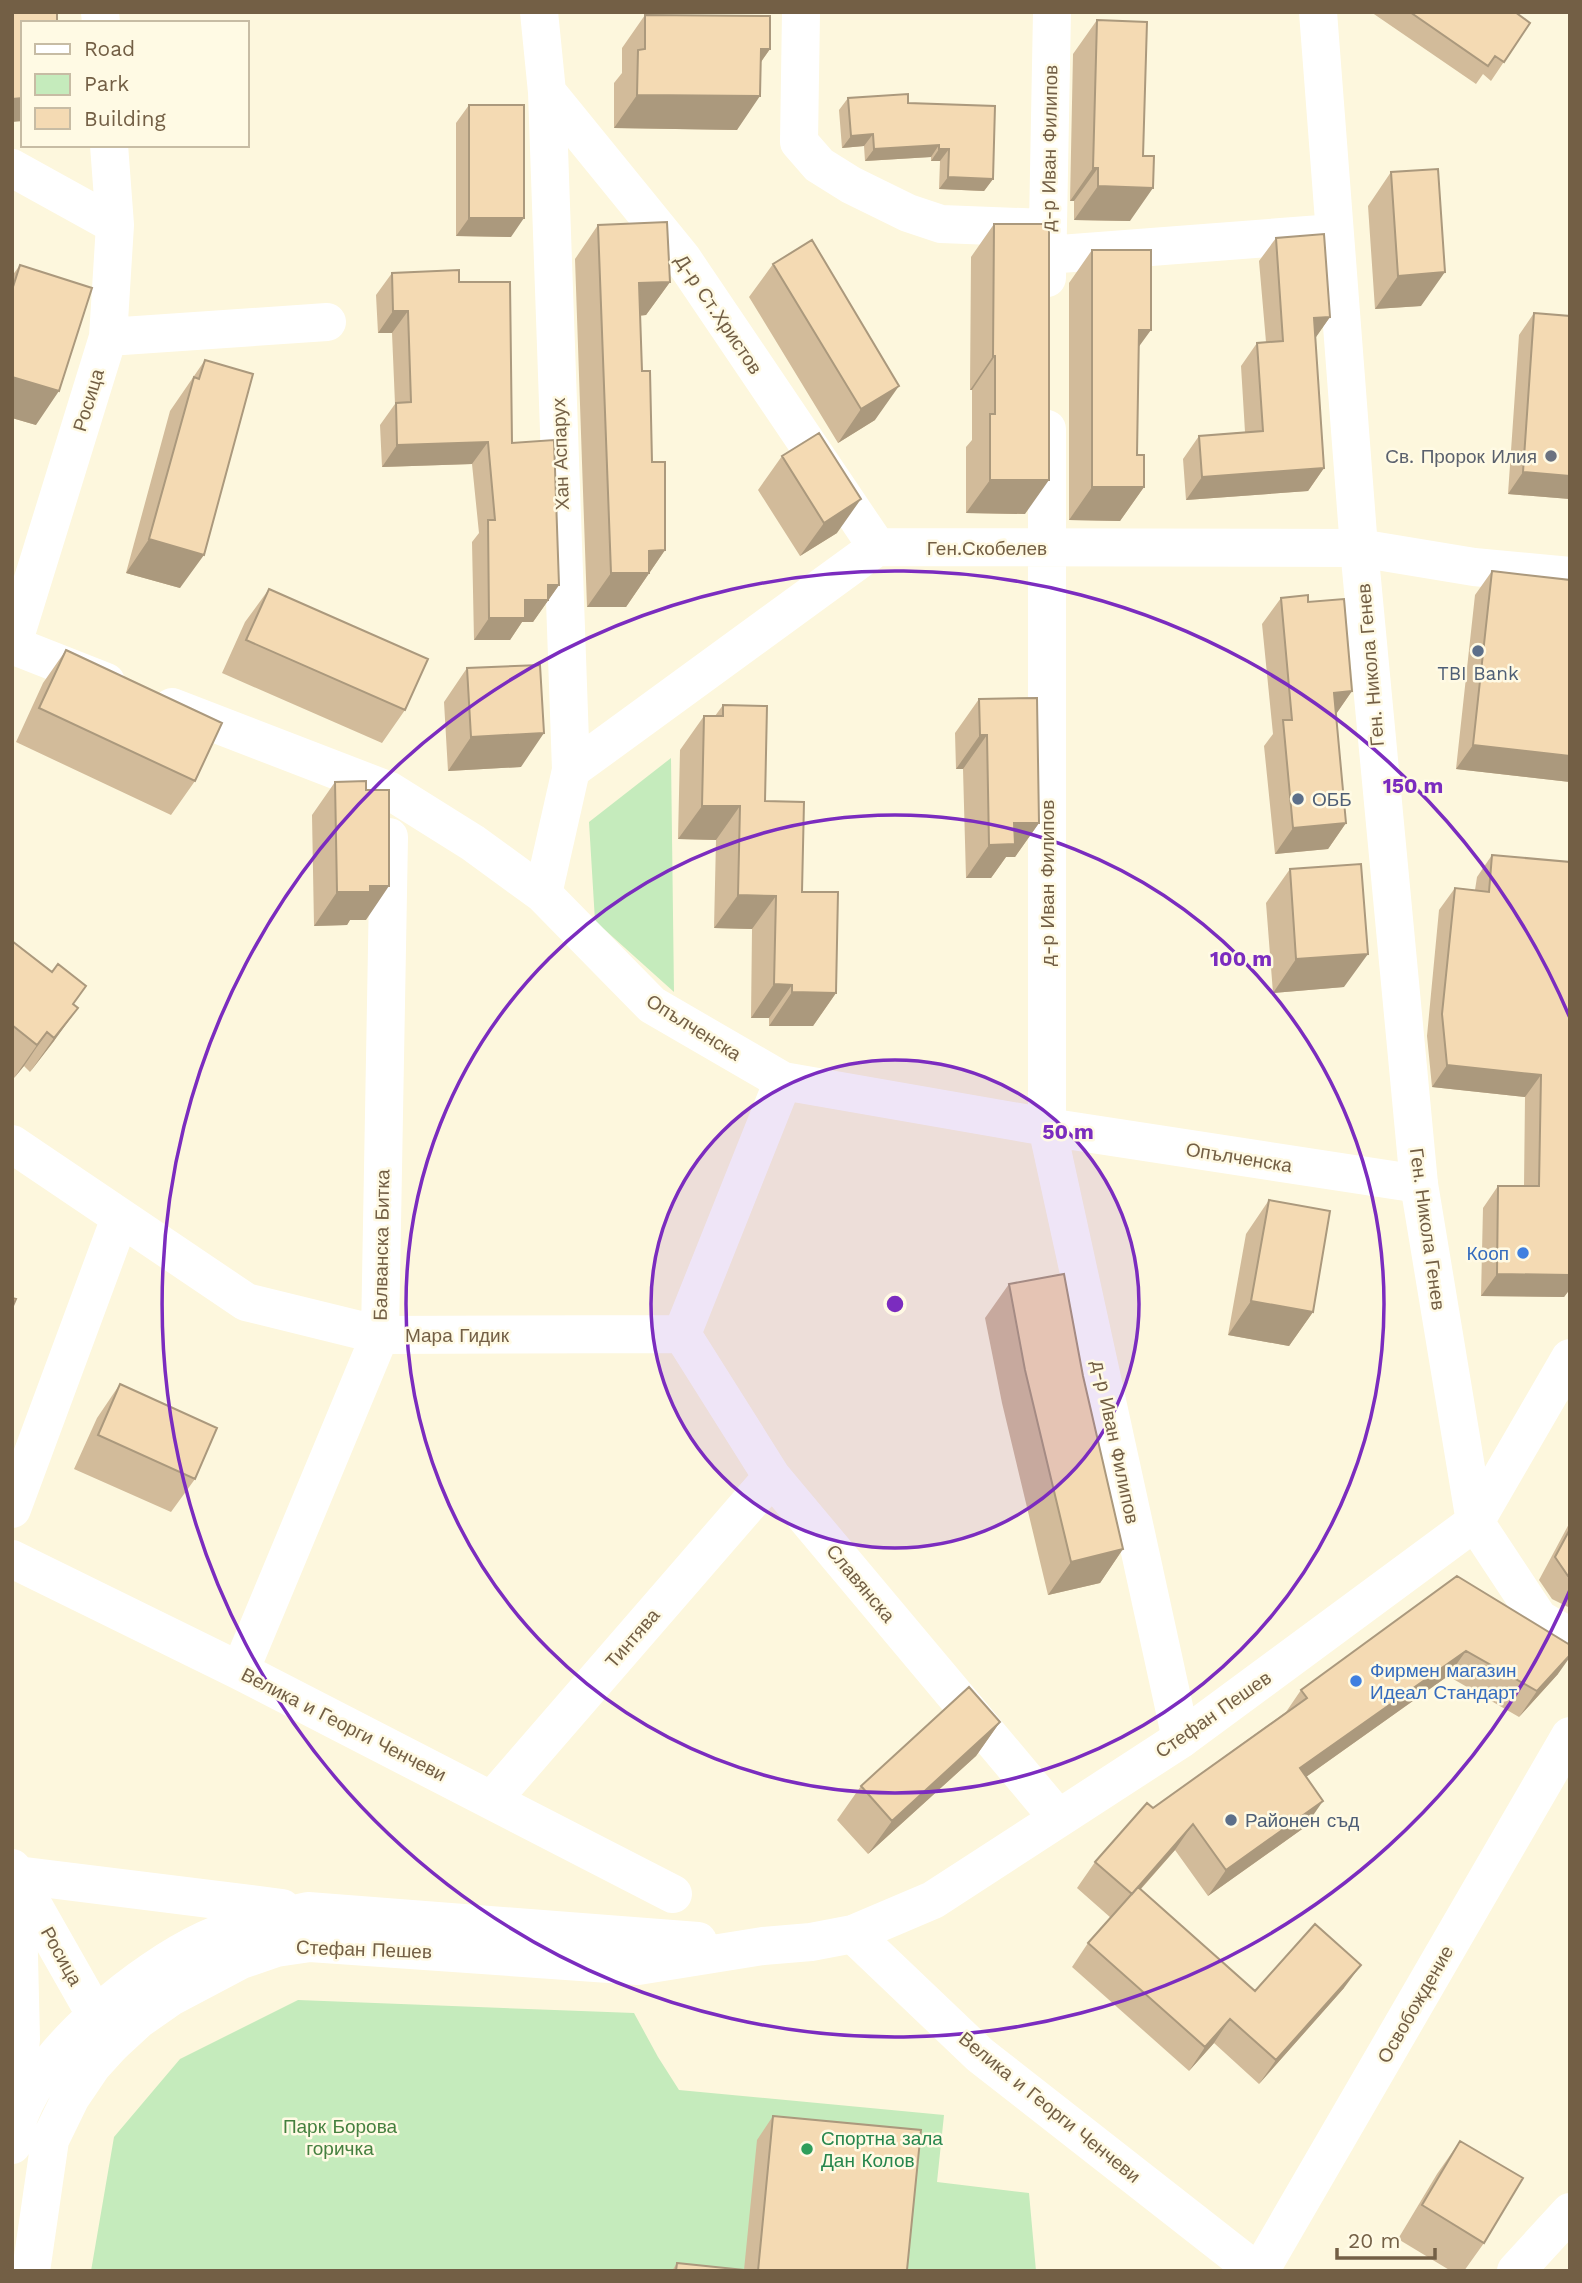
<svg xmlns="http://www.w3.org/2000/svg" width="1582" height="2283" viewBox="0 0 1582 2283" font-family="'Work Sans',sans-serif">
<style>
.green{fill:#c5ebbc}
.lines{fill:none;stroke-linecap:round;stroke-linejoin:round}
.street{stroke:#fff;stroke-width:38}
.secondary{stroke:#fff;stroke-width:38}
.wall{fill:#d2bb9a}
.shaded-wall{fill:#ab997d}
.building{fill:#f4dab3;stroke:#ab997d;stroke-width:2}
.ring{fill:none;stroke:#7b2cbf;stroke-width:3.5}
.worship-dot{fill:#6b7280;stroke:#fffae4;stroke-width:2.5}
.service-dot{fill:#5c6f8a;stroke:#fffae4;stroke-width:2.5}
.shop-dot{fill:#3f7fe0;stroke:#fffae4;stroke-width:2.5}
.leisure-dot{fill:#2e9e5b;stroke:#fffae4;stroke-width:2.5}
.labels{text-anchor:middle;stroke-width:5;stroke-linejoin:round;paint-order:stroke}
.street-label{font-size:19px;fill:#735f45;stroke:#fffae4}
.worship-label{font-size:19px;fill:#5b616d;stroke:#fffae4;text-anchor:end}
.service-label{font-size:19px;fill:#4e5e75;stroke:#fffae4;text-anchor:start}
.shop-label{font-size:19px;fill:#366cbe;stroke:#fffae4;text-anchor:end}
.park-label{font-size:19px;fill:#45803f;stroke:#fffae4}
.leisure-label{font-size:19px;fill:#27864d;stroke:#fffae4;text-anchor:start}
.centre{fill:#7b2cbf;stroke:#fffae4;stroke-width:3.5}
.ring-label{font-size:21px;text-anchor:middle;font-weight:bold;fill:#7b2cbf;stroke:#fffae4;stroke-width:5;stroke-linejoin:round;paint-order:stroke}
</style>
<rect width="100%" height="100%" fill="#fdf7dd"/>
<path class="green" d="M671,758L674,992L595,921L589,822Z
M298,2000L634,2013L658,2057L679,2090L944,2115L937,2182L1029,2193L1036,2271H91L114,2137L180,2059Z"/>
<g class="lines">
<path class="street" d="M100,12L101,23
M539,12L547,92L571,770L543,894
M801,12L799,142L819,165L851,185L908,213L941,224L1045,228
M547,92L682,258L877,547
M12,168L115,225
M1047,255L1334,233
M1047,278L1052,12
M108,337L327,322
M1047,429V1127L1181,1739
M12,645L106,682
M12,647L108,337L115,225L109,145
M172,707L390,791L473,843L543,894L652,1005L783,1081L1047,1127L1419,1184
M571,770L877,547L1359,548L1474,567L1570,576
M12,1144L246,1302L380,1335L682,1334L783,1081
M682,1334L772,1477L1058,1818
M12,1509L120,1218
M1475,1522L1539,1619L1570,1637
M12,1559L240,1671L673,1894
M240,1671L380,1335L389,837
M492,1800L772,1477
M12,1868L112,2044
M853,1934L980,2055L1256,2271
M1260,2271L1570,1736
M1516,2271L1570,2212"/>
<path class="secondary" d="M1318,12L1359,548L1419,1184L1475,1522
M12,2110L21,2039L17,1875L282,1908
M12,2145C15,2135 16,2124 20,2114C46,2047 141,1970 205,1940C237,1925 273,1919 308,1911L698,1941
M31,2271L50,2140L71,2097L92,2066L112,2044L138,2020L171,1997L241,1960L276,1948L310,1943L638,1966L763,1946L811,1942L853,1934L933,1900L1181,1739L1475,1522L1570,1358"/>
</g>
<path class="wall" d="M1371,12H1515L1530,23L1491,81L1483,74L1476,84Z
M645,15L770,49L761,62L737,130L614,128V83L622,73V48Z
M1097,20L1130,221L1074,220V201H1070L1073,54Z
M848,98L908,103L993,179L984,191L939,189L940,161H931V157L865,161L864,146L842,148L839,110Z
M469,105L511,237L456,236V123Z
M1391,172L1421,306L1375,309L1368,206Z
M994,224L1025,514L966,513V447L972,440V390H970L971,257Z
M598,225L670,282L646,315L640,316L642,371L652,462L665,550L626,607H587L575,259Z
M1276,238L1330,317L1315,338L1324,468L1308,491L1186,500L1183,459L1199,436L1245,432L1241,366L1257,343L1266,342L1259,261Z
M1092,250L1139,347L1137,455L1144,487L1120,521L1069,520V283Z
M773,264L875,420L838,443L749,297Z
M20,265L36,425L12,418V276Z
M392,273L459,282L559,585L533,622H522L510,640H474L472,542L479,533L472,464L382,467L380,425L395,404L392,333H378L376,295Z
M1534,313L1570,499L1508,494L1519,335Z
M205,360L180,588L126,573L170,411Z
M782,456L837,533L800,556L758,490Z
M1492,571L1570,782L1456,769L1475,595Z
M269,589L405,710L382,743L222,673L245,622Z
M1281,598L1308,602L1352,691L1336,714L1346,823L1328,849L1275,854L1264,746L1273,734L1262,624Z
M66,650L195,781L171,815L16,742L43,683Z
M467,668L521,767L448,771L444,702Z
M979,699L1039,823L1015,857H1006L991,878H966L963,769H956L955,733Z
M723,705L765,801L802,892L836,993L813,1026H769V1018H751L752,929L714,928L716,840L678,839L680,750L704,716H715Z
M335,782L366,920H350L347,925L314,926L312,815Z
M1492,855L1570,862V1289L1564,1297L1481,1296L1483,1208L1498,1186H1524L1525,1097L1432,1087L1427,1036L1439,910L1455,888L1475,890L1477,877Z
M1290,869L1344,987L1273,993L1266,903Z
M12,941L74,1004L54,1041L30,1072L24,1066L14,1078L12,1077Z
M1269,1200L1313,1312L1289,1346L1228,1335L1246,1234Z
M1009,1284L1083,1376L1123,1549L1100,1583L1048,1595L1002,1403L985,1318Z
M120,1384L195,1479L171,1512L74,1469L97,1418Z
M1570,1522V1608L1552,1599L1539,1580Z
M1457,1576L1558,1674L1519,1717L1448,1676L1306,1777L1305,1827L1208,1896L1175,1850L1141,1889L1255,1991L1344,1988L1259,2084L1214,2043L1189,2071L1072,1967L1088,1943L1111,1918L1077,1888L1095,1862L1153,1808L1286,1712L1301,1690Z
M1000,1722L976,1756L868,1854L837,1820L861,1786Z
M773,2116L907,2270L912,2271H672L677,2263L744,2270L757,2140Z
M1460,2141L1484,2243L1464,2271H1451L1398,2239L1437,2174Z"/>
<path class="shaded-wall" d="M761,49H770L746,83Z
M637,95L760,96L737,130L614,128Z
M23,98V121L12,122V99Z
M873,134L864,146L842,148L851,136Z
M939,145L931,157L865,161L874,149Z
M939,149H949L940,161H931Z
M1093,168H1098L1074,201H1070Z
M948,177L993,179L984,191L939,189Z
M1098,186L1153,188L1130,221L1074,220Z
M469,218H524L511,237L456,236Z
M1445,272L1421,306L1375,309L1398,276Z
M670,282L646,315L616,317L639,283Z
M393,311H408L392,333H378Z
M1330,317L1314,340V318Z
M1139,330H1151L1127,363Z
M993,356H995L972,390H970Z
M12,377L59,391L36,425L12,418Z
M899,386L875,420L838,443L861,409Z
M488,442L472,464L382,467L397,445Z
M1324,468L1308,491L1186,500L1202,477Z
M1523,472L1570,476V499L1508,494Z
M990,480H1049L1025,514L966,513Z
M1092,487H1144L1120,521L1069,520Z
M861,499L837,533L800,556L824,523Z
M149,539L204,555L180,588L126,573Z
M665,550L626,607H587L611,573L649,551Z
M548,585H559L533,622H522L510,640H474L489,618L525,600Z
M1352,691L1334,717V693Z
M544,733L521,767L448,771L471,737Z
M980,735H987L963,769H956Z
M1473,745L1570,756V782L1456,769Z
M702,806H740L716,840L678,839Z
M1014,823H1039L1015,857H1006L991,878H966L989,845Z
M1346,823L1328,849L1275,854L1293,828Z
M370,886H389L366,920H350L347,925L314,926L337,892Z
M738,895L776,896L752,929L714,928Z
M1368,954L1344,987L1273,993L1296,959Z
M774,984L792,985L769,1018H751Z
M792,992L836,993L813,1026H769Z
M78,1008L54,1041L30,1072L54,1038Z
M47,1032L24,1066L14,1078L37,1045Z
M1447,1065L1541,1075L1525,1097L1432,1087Z
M1497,1274L1570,1275V1289L1564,1297L1481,1296Z
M1251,1301L1313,1312L1289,1346L1228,1335Z
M1123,1549L1100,1583L1048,1595L1071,1562Z
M1466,1651L1448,1676L1282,1794L1300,1768Z
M1570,1655V1657L1558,1674L1519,1717L1537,1691Z
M1000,1722L976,1756L868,1854L892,1821Z
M1323,1801L1305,1827L1208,1896L1226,1870Z
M1193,1824L1175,1850L1113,1920L1132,1894Z
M1361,1965L1344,1988L1259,2084L1276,2060Z
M1230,2019L1214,2043L1189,2071L1205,2047Z"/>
<path class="building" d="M12,12H57V23H23V98L12,99Z
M1410,12H1515L1530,23L1504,62L1495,56L1488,66Z
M645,15L770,16V49H761L760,96L637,95L638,50L645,49Z
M1097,20L1147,22L1143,156H1154L1153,188L1098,186V168H1093Z
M908,94V103L995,106L993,179L948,177L949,149H939V145L874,149L873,134L851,136L848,98Z
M469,105H524V218H469Z
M1438,169L1445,272L1398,276L1391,172Z
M667,222L670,282L639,283L642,371H650L652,462H665V550L649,551V573H611L598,225Z
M994,224H1049V480H990V414H995V356H993Z
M1324,234L1330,317L1314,318L1324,468L1202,477L1199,436L1263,431L1257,343L1283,341L1276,238Z
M812,240L899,386L861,409L773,264Z
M1092,250H1151V330H1139L1137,455H1144V487H1092Z
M20,265L92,288L59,391L12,377V290Z
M459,270V282H510L512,443L554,440L559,585H548V600H525V618H489L488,520H495L488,442L397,445L396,403L411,402L408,311H393L392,273Z
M1534,313L1570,316V476L1523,472Z
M205,360L253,374L204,555L149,539L194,377L199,379Z
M819,433L861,499L824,523L782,456Z
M1492,571L1570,580V756L1473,745Z
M269,589L428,659L405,710L246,640Z
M1308,595V602L1344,599L1352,691L1334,693L1346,823L1293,828L1283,720H1292L1281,598Z
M66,650L222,723L195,781L39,708Z
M540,665L544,733L471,737L467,668Z
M1037,698L1039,823H1014L1015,844L989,845L987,735H980L979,699Z
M723,705L767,706L765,801L804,802L802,892H838L836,993L792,992V985L774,984L776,896L738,895L740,806H702L704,716H723Z
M366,781V790H389V886H370V892H337L335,782Z
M1492,855L1570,862V1275L1497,1274L1498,1186H1539L1541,1075L1447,1065L1442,1014L1455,888L1489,892Z
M1361,864L1368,954L1296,959L1290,869Z
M12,941L52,972L58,964L86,986L73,1004L78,1008L54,1038L47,1032L37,1045L12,1025Z
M1269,1200L1330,1211L1313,1312L1251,1301Z
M1064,1274L1083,1376L1123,1549L1071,1562L1025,1370L1009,1284Z
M12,1298L16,1299L12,1308Z
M120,1384L217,1428L195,1479L98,1435Z
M1570,1529V1577L1568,1576L1555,1557Z
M1457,1576L1570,1645V1655L1537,1691L1466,1651L1300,1768L1323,1801L1226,1870L1193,1824L1132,1894L1095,1862L1147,1803L1153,1808L1307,1698L1301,1690Z
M969,1687L1000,1722L892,1821L861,1786Z
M1138,1887L1255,1991L1315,1924L1361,1965L1276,2060L1230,2019L1205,2047L1088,1943Z
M773,2116L921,2130L907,2270L912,2271H758Z
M1460,2141L1523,2178L1484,2243L1422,2205Z
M677,2263L754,2271H676Z"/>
<circle cx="895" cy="1304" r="244" fill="#7b2cbf" fill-opacity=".12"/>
<g class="ring">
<circle cx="895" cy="1304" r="244"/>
<circle cx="895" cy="1304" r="489"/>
<path d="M1570 1590A733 733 0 1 1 1570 1018"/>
</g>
<circle class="worship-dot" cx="1551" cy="456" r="7"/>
<g class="service-dot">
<circle cx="1478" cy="651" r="7"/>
<circle cx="1298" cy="799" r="7"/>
<circle cx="1231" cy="1820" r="7"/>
</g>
<g class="shop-dot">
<circle cx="1523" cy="1253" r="7"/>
<circle cx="1356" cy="1681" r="7"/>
</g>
<circle class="leisure-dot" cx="807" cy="2149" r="7"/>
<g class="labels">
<g class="street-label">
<text transform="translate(1049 148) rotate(-89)" y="7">д-р Иван Филипов</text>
<text transform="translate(719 314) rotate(56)" y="7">Д-р Ст.Христов</text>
<text transform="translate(88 400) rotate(-73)" y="7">Росица</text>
<text transform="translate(560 454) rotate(-92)" y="7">Хан Аспарух</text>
<text x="987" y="555">Ген.Скобелев</text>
<text transform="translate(1370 665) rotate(-95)" y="7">Ген. Никола Генев</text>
<text transform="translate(1047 883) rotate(-90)" y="7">д-р Иван Филипов</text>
<text transform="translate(694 1027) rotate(32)" y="7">Опълченска</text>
<text transform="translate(1239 1157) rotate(9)" y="7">Опълченска</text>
<text transform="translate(1428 1229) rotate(82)" y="7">Ген. Никола Генев</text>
<text transform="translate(381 1245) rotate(-89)" y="7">Балванска Битка</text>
<text x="457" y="1342">Мара Гидик</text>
<text transform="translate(1116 1442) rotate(78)" y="7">д-р Иван Филипов</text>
<text transform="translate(861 1583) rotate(50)" y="7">Славянска</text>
<text transform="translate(632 1638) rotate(-49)" y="7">Тинтява</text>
<text transform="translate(1213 1714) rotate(-35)" y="7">Стефан Пешев</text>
<text transform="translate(344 1724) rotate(27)" y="7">Велика и Георги Ченчеви</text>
<text transform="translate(364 1949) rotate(2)" y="7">Стефан Пешев</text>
<text transform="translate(62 1956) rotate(61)" y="7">Росица</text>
<text transform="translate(1415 2004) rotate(-60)" y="7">Освобождение</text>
<text transform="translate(1050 2107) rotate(39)" y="7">Велика и Георги Ченчеви</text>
</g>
<g class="worship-label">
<text x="1537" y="463">Св. Пророк Илия</text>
</g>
<g class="service-label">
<text x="1478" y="680" text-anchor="middle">TBI Bank</text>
<text x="1312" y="806">ОББ</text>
<text x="1245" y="1827">Районен съд</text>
</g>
<g class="shop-label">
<text x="1509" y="1260">Кооп</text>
<text x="1370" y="1677" text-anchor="start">Фирмен магазин<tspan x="1370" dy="22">Идеал Стандарт</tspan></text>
</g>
<g class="park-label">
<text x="340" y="2133">Парк Борова<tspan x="340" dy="22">горичка</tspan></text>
</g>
<g class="leisure-label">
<text x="821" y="2145">Спортна зала<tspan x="821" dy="22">Дан Колов</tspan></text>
</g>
</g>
<circle cx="895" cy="1304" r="10" class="centre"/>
<g class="ring-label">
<text x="1413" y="793">150 m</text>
<text x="1241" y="966">100 m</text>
<text x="1068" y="1139">50 m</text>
</g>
<rect width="1582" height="2283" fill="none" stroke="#735f45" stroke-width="28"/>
<rect x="21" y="21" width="228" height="126" fill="#fffae4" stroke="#c7bca4" stroke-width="2"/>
<rect x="35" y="44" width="35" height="10" fill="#ffffff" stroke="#c7bca4" stroke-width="2"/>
<text x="84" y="56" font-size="21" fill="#735f45">Road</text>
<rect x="35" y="74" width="35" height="21" fill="#c5ebbc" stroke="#c7bca4" stroke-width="2"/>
<text x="84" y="91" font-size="21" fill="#735f45">Park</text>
<rect x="35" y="108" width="35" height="21" fill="#f4dab3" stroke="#c7bca4" stroke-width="2"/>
<text x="84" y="126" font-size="21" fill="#735f45">Building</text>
<path d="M1337 2248v10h98v-10" fill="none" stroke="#735f45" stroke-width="3.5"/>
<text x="1348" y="2248" font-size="21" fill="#735f45" stroke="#fffae4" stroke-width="5" paint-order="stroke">20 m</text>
</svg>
